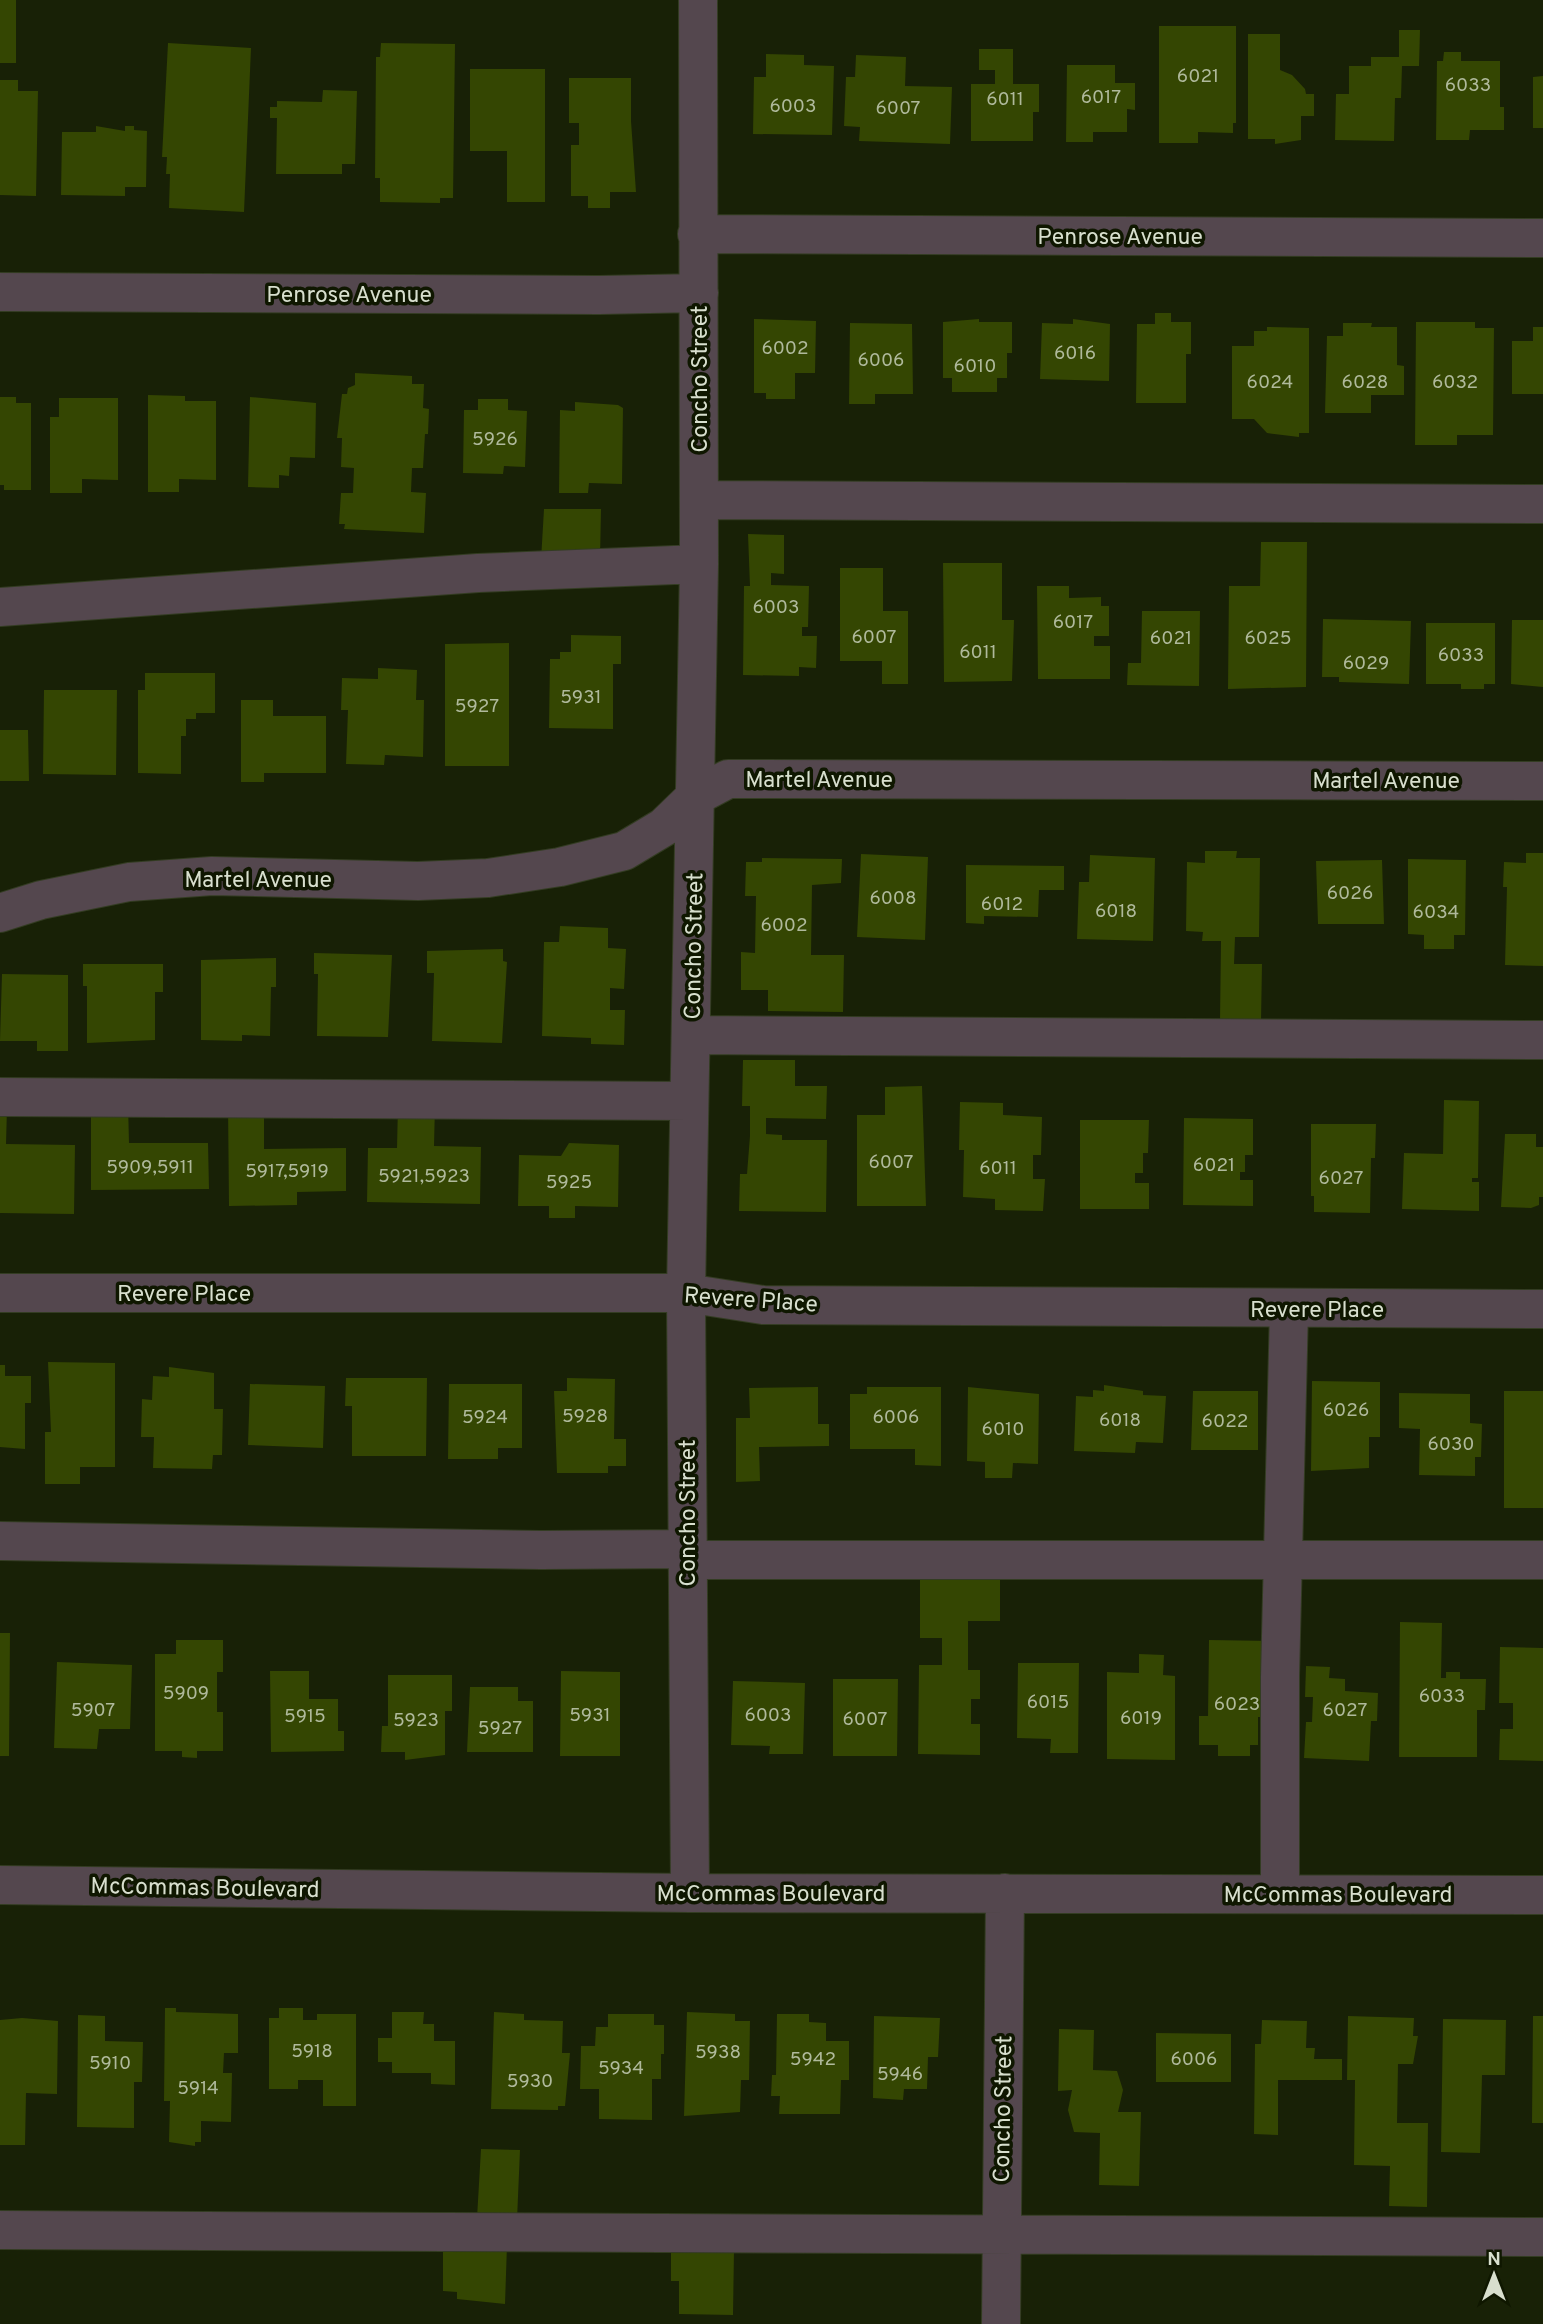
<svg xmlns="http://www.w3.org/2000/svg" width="1543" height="2324" viewBox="0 0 1543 2324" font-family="Overpass,sans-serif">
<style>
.building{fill:#344602}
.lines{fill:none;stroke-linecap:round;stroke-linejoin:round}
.minor-casing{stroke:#333c22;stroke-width:40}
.minor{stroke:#54474e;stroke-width:38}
.labels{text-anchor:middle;stroke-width:7;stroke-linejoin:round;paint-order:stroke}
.number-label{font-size:19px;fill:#afb99b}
.street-label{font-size:23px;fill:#d8dfce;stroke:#0f1700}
</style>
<rect width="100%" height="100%" fill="#182106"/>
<path class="building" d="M0,0H16V63H0Z
M1159,26H1236V123H1233V133L1198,132V143H1159Z
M1399,30H1420L1419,66H1402L1401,98H1395L1394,141L1335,140L1336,94H1349V66H1371V57H1399Z
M1248,34H1280V70L1292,75L1305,89L1306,94H1314V116H1301V140L1275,144V139H1248Z
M168,43L251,48L244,212L169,208L170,174H166L167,157H162Z
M381,43L455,44L453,198H440V203L380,202V178H375L376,57H380Z
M979,49H1013V84H1039V112H1033V141H971V84H995V70H979Z
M1444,52H1461V61H1500V107H1504V130H1470L1469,140H1436L1437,61H1443Z
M766,54L804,55V65L834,66L832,135L753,134L754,77H766Z
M856,55L906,57L905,86L952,87L950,144L859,141L860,127L844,126L846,77H855Z
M1067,65H1115V83H1135V110L1127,109V132H1093V142H1066Z
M470,69H545V202H507V151H470Z
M1543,76V128H1533V77Z
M569,78H631V121L636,192H610V208H588V196H571V145H579V123H569Z
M0,80H18V91H38L36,196L0,195Z
M323,90L357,91L355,164H342V174H276L277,118H270V107H277V101L322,102Z
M96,126L125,131V126H134V130L147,131L146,187H125V196L61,195L62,132H96Z
M1155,313H1171V322H1191V354H1186V403H1136L1137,324H1155Z
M754,319L816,321L815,373H795V399H766V393H754Z
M979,319V322H1012V353H1007V378H997V392H952V378H943V322Z
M1073,319L1110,324L1109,381L1040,379L1042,323L1073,324Z
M1416,322H1475V328H1494L1493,435H1457V445H1415Z
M850,323L912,324L913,394H875V404H849Z
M1343,323H1372L1371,327H1397V365L1404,366V395H1371V413H1325L1327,336H1343Z
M1267,327L1309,328V433H1299V437L1267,433L1254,419H1232V346H1254V331H1267Z
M1533,327H1543V394H1512V341H1533Z
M355,373L412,376V384H424L423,408L429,409L428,434H425L423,468H412L411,492L426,493L424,533L344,529L345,524H339L341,493H353L354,468L341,467L342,438H337L342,394H347L348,388L355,385Z
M148,395L185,396V401H216V480L179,479V492H148Z
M0,397H16V403H31V490H4V485H0Z
M250,397L316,403L315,458L290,457L289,476L279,475V488L248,487Z
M59,398H118V480L82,479V493H50V417H59Z
M478,399H508V410L527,411L525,467L504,466L503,474L463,473L464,410H478Z
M575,402L618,405L623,408L622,484L589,483L588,493H559L560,410L575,411Z
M544,509H601L600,559L541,560Z
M748,534L784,535V574L771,573V585L809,586L808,627H802V636H817L816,668L799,667V676L743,675L744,586H750Z
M1261,542H1307L1306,687L1228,689L1229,586H1260Z
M943,563H1002V620H1014L1012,681L944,682Z
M840,568H883V611H908V684H882V661H840Z
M1037,586H1069V598L1101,597V606H1109V636H1094V646H1110V679H1038Z
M1142,611H1200L1199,686L1127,685L1128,663H1141Z
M1323,619L1411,621L1409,684L1339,682V677H1322Z
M1512,620H1543V687L1511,684Z
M1426,623H1495V684H1484V689H1461V684H1426Z
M571,635L621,636V664H613V729L549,728L550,659H560V652H571Z
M509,643V766H445V644Z
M378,668L417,670L416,700H424L423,757L385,755L384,765L346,764L348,710H341L342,678L378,679Z
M145,673H215V713H196V719H186V736H181V774L138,773V690H145Z
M44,690H117L116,775L43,774Z
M241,700H273V716H326V773H264V782H241Z
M0,730H28L29,781H0Z
M1205,851H1237L1236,858H1260L1259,937H1235L1234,964H1262L1261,1022L1220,1021L1221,941H1202L1203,932L1186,931L1187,862L1205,863Z
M1526,853H1543V966L1505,965L1507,887H1503L1504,862L1526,863Z
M861,854L928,857L925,940L857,937Z
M1090,855L1155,858L1153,941L1077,939L1079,882H1089Z
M762,858L842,859L841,883L812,885L811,955H844L843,1012L768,1011V990H741V952L755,953L756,896H745L746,862H762Z
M1408,859L1466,860L1465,935H1454V949H1424V935L1408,934Z
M1382,860L1384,924H1318L1316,861Z
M966,865L1064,866V890H1039L1038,917L984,916V924L966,923Z
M560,926L608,928V948L626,949L624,989L610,988V1010H625L624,1045L591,1044V1038L542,1036L544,942H559Z
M503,949V961L507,962L502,1043L432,1041L434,973H427V951Z
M314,953L392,955L388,1037L317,1036L318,974H314Z
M276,958V987H271L270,1036L242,1035V1041L201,1040V960Z
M83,964H163V992H155V1040L87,1043V986H83Z
M2,974L68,975V1051H37V1041H0Z
M743,1060H795V1086H827L826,1119L766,1118V1134L782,1135V1140H827L826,1212L739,1211L740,1174H747L750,1136V1106H742Z
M922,1086L926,1206H857V1115H885V1087Z
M1444,1100L1479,1101L1478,1178H1472V1182H1479V1211L1402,1209L1404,1153L1443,1154Z
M960,1102L1003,1103V1115L1042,1117L1041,1155H1033V1179H1045L1043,1211L995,1210V1199L963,1197L964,1150H959Z
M128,1103L129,1143H208L209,1189L91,1190V1104Z
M264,1103V1149L346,1148V1191L297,1192V1205L229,1206L228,1104Z
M398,1104L435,1105L434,1146L481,1147L480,1204L367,1202L368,1148H397Z
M0,1108H7L6,1144L75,1145L74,1214L0,1213Z
M1184,1118L1253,1119V1155H1245V1172H1240V1180H1253V1206L1183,1205Z
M1080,1120H1149L1148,1153H1143V1173H1135V1183H1149V1209H1080Z
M1311,1124H1376L1375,1158H1371L1370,1213L1314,1212V1196H1311Z
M1505,1134H1536V1147H1543V1197H1539V1205L1531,1208L1501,1207Z
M569,1143L619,1145L618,1207L575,1206V1218H549V1206H518L519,1155L561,1156Z
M48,1362L115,1363V1467H80V1484H45V1432H51Z
M0,1365H5V1376H31V1403H25V1449L0,1447Z
M169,1367L214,1373V1409H223L222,1455H213L212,1469L153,1468L154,1437H141L142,1399L152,1400L153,1376L169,1377Z
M346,1378H427L426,1456H352V1406H345Z
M567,1378L615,1379L614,1439H626V1466H608V1473H557L554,1391H567Z
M1312,1381L1380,1382V1437H1369V1468L1311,1471Z
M250,1384L325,1386L323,1448L248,1445Z
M449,1384H522V1448H498V1459H448Z
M1104,1385L1143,1391V1395L1166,1396L1163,1443L1136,1442L1135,1453L1074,1451L1076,1396L1093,1397V1390L1104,1391Z
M818,1387V1424H829V1446L759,1447L760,1481L736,1482V1418H750L749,1388Z
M867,1387H941V1466L915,1465V1449H850V1394H867Z
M968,1387L1039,1394L1038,1464L1013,1463L1012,1478H985V1462L967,1461Z
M1193,1391H1258V1450H1191Z
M1504,1391H1543V1508H1504Z
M1399,1393L1470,1394V1423L1482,1424L1481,1457H1475V1476L1419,1475L1420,1429L1399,1428Z
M928,1572L1000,1573V1621H968V1670H980V1699H971V1724H980V1755L918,1754L919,1665H942V1638H920V1580H928Z
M1400,1622L1442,1623L1441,1678H1446V1672H1460V1679H1486L1485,1710H1477V1757H1399Z
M0,1633H10L9,1756H0Z
M176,1640H223V1672H217V1712H223V1751H197V1758L182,1757V1751H155V1654H176Z
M1209,1640L1273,1641L1265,1717H1258V1745H1250V1756H1218V1745H1199V1716H1208Z
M1500,1647L1543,1648V1761L1499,1760L1500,1729H1513V1703H1499Z
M1139,1654L1164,1655L1163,1675L1175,1676V1760L1107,1759V1672L1139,1673Z
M57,1662L132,1665L130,1729H99L97,1749L54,1748Z
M1018,1663H1079L1078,1753H1050L1051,1739L1017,1738Z
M1306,1666L1330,1667L1329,1678L1345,1679V1691L1378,1693L1377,1721H1371L1369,1761L1304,1758L1306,1722H1312L1313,1697H1305Z
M270,1671H309V1699H338V1731H344V1751L271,1752Z
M561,1671L620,1672V1756H560Z
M388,1675H452V1711H445V1755L405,1760V1752H381L382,1726H388Z
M833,1679H898L897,1756H833Z
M733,1681L805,1683L803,1754H769L770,1746L731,1745Z
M470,1687H518V1701H533V1752H467Z
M165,2008H176V2012L238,2014V2053H224L223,2073H232L231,2122L201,2121V2142H195V2146L169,2142L170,2101H164Z
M279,2008H303V2020H317V2014H356V2106H323V2080H298V2089H269V2018H279Z
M392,2012H424L423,2024H434V2041H455V2085L431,2084V2073H392V2062H378V2038H392Z
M494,2012L524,2014V2020L563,2021L562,2053H570L565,2106H558V2110L491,2109Z
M687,2012L735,2014V2021H750L749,2080H741L740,2112L684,2116Z
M608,2014H654V2025H664V2054H661V2079H652V2120L599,2119V2089H580L581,2046H595L596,2027H608Z
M777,2014H809V2022L826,2023V2041H849V2080H841L840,2114H779L780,2096H771L772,2075H776Z
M78,2015L105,2016V2041L143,2042L142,2082H134V2128L77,2127Z
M874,2016L940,2018L938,2057H928L927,2089H904L903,2100L873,2098Z
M1348,2016L1414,2018L1413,2036H1418L1413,2064H1398L1397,2123H1428L1427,2207L1389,2206L1390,2166L1354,2165L1355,2080H1347Z
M1533,2016H1543V2123H1532Z
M22,2018L58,2021L57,2094L26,2093L25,2145H0V2020Z
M1443,2019L1506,2020L1505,2075H1482L1480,2153L1441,2152Z
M1262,2020L1307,2021L1306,2048H1315L1314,2059H1342V2080H1278V2135L1254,2134L1255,2044H1261Z
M1059,2029L1094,2030L1093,2070L1117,2071L1123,2090L1118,2112H1141L1139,2186L1099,2185L1100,2133L1074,2132L1068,2110L1072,2090L1058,2091Z
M1156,2033L1231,2034V2082H1156Z
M481,2149L520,2150L517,2220L477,2218Z
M443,2244L507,2245L505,2304L457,2299V2292L443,2291Z
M671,2249L734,2250L733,2315L679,2314V2281H671Z"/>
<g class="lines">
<defs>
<path id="minor" d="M697,234L1543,238
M0,292L599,295L699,293
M699,500L1543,504
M0,607L478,573L699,564
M0,913L41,900L129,882L212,876L418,881L488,878L560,867L624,851L664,827L696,796L728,779L1543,781
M691,1035L1543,1040
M0,1097L689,1101
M0,1293H686L763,1305L1543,1309
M0,1541L541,1550L687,1549
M687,1560H1543
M0,1885L690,1893L1543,1895
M690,1893L686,1293L699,564L698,0
M1280,1894V1677L1289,1309
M0,2230L1543,2237
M1001,2324L1005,1893"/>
</defs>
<use href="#minor" class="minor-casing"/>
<use href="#minor" class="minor"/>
</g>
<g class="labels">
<g class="number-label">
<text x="1198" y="82">6021</text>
<text x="1468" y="91">6033</text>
<text x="1101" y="103">6017</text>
<text x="1005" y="105">6011</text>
<text x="793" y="112">6003</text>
<text x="898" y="114">6007</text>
<text x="785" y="354">6002</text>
<text x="1075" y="359">6016</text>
<text x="881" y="366">6006</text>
<text x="975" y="372">6010</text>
<text x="1270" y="388">6024</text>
<text x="1365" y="388">6028</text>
<text x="1455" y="388">6032</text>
<text x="495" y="445">5926</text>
<text x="776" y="613">6003</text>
<text x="1073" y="628">6017</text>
<text x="874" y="643">6007</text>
<text x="1171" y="644">6021</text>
<text x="1268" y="644">6025</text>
<text x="978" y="658">6011</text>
<text x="1461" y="661">6033</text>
<text x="1366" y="669">6029</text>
<text x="581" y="703">5931</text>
<text x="477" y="712">5927</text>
<text x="1350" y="899">6026</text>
<text x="893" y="904">6008</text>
<text x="1002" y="910">6012</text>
<text x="1116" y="917">6018</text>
<text x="1436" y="918">6034</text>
<text x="784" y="931">6002</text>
<text x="891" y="1168">6007</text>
<text x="1214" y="1171">6021</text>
<text x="150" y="1173">5909,5911</text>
<text x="998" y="1174">6011</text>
<text x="287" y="1177">5917,5919</text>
<text x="424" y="1182">5921,5923</text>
<text x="1341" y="1184">6027</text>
<text x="569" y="1188">5925</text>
<text x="1346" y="1416">6026</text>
<text x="585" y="1422">5928</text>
<text x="485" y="1423">5924</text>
<text x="896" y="1423">6006</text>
<text x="1120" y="1426">6018</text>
<text x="1225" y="1427">6022</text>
<text x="1003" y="1435">6010</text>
<text x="1451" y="1450">6030</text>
<text x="186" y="1699">5909</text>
<text x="1442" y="1702">6033</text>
<text x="1048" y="1708">6015</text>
<text x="1237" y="1710">6023</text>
<text x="93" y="1716">5907</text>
<text x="1345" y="1716">6027</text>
<text x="590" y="1721">5931</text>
<text x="768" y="1721">6003</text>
<text x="305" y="1722">5915</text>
<text x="1141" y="1724">6019</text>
<text x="865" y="1725">6007</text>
<text x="416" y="1726">5923</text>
<text x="500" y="1734">5927</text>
<text x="312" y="2057">5918</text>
<text x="718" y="2058">5938</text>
<text x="813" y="2065">5942</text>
<text x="1194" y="2065">6006</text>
<text x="110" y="2069">5910</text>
<text x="621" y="2074">5934</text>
<text x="900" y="2080">5946</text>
<text x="530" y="2087">5930</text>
<text x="198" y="2094">5914</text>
</g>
<g class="street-label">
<text x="1120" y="244">Penrose Avenue</text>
<text x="349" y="302">Penrose Avenue</text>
<text transform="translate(699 379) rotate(-90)" y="8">Concho Street</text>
<text x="819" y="787">Martel Avenue</text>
<text x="1386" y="788">Martel Avenue</text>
<text x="258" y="887">Martel Avenue</text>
<text transform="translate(693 946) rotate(-89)" y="8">Concho Street</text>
<text x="184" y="1301">Revere Place</text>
<text transform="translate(751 1299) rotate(4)" y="8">Revere Place</text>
<text x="1317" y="1317">Revere Place</text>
<text transform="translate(687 1513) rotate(-90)" y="8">Concho Street</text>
<text transform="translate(205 1887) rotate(1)" y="8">McCommas Boulevard</text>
<text x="771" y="1901">McCommas Boulevard</text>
<text x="1338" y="1902">McCommas Boulevard</text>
<text transform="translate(1002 2109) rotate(-89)" y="8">Concho Street</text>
</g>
</g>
<g transform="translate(1494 2275)" stroke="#0f1700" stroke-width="5" paint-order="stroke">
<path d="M0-5L12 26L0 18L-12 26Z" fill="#d8dfce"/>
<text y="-10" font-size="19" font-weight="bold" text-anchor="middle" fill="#d8dfce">N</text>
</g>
</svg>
